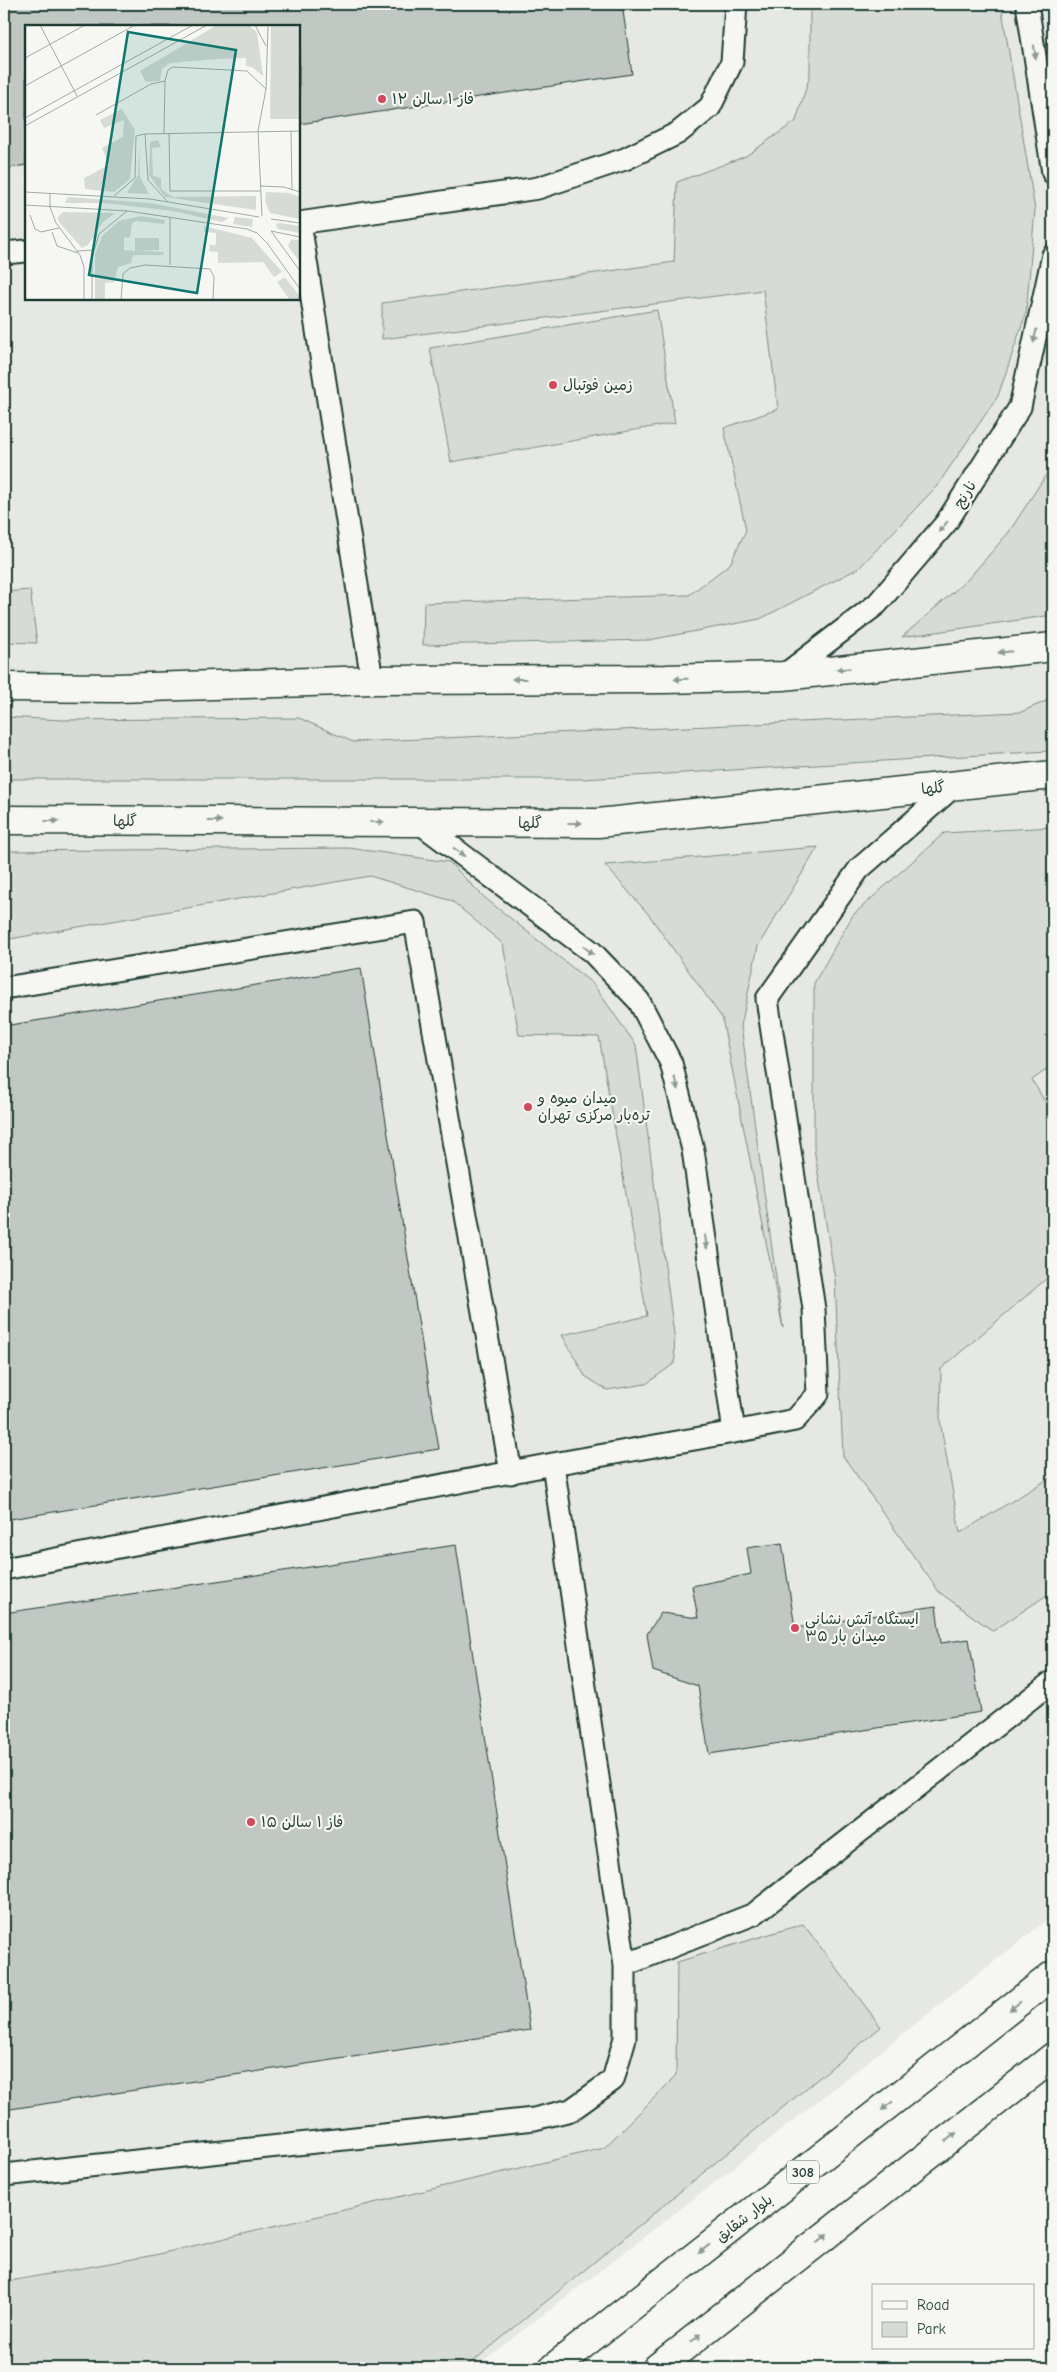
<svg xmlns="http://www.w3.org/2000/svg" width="1057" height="2372" viewBox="0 0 1057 2372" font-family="'Comic Neue','Playpen Sans Arabic',sans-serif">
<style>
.built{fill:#e6e8e4;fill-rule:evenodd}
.green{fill:#d6dbd6;stroke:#7a8c85}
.building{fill:#c1c8c3;stroke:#1f3d34}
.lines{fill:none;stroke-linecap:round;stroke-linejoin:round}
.lane-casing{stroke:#1f3d34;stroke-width:25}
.secondary-casing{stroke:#1f3d34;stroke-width:31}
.primary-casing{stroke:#1f3d34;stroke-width:31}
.lane{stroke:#f6f6f2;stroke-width:21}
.secondary{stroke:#f6f6f2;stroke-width:28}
.primary{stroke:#f6f6f2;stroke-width:28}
.oneway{fill:#8a9a93}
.poi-dot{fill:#d1495b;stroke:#f6f6f2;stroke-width:2}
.labels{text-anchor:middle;stroke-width:4.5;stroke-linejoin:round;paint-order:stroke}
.shield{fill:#f6f6f2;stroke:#60746d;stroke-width:1}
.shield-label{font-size:14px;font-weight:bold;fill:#1f3d34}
.poi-label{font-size:15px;fill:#1f3d34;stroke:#f6f6f2;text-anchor:start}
.street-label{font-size:15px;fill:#1f3d34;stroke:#f6f6f2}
.inset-road{fill:none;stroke:#a0aca6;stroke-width:1}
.view{fill:#0f766e;fill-opacity:0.15;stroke:#0f766e;stroke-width:2.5}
.inset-edge{fill:none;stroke:#1f3d34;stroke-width:2.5}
</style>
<rect width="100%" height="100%" fill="#f6f6f2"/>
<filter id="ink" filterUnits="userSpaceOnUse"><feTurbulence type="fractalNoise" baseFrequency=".02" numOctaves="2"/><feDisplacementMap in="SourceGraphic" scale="10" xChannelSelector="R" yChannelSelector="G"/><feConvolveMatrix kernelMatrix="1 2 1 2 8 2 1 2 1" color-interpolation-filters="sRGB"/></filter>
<g filter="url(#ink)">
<path class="built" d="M4,4H1053V1915L718,2180L474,2368H4ZM26,26H299V299H26Z"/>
<path class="green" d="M810,4H1001L1035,210L1026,313L998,396L937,486L859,568L760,619L649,640L423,645L424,603L689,595L730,564L746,530L724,428L778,409L763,290L382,339V303L674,262L677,182L746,156L796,121L810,75Z
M657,310L675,423L451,462L430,348Z
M1053,464V615L902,637L968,579L1009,532Z
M30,590L37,643L4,642V592Z
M1053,698V750L1049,751L584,779H4V717L63,720L299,718L353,742L1021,712Z
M1053,827V1065L1032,1080L1053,1115V1273L941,1369L940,1421L960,1533L1053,1476V1591L993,1631L939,1592L843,1456L835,1280L814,1148V983L853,915L944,833Z
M818,847L758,946L741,1026L783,1328L722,1018L649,915L605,865Z
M349,848L449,862L485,898L593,984L636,1045L674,1334L675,1363L646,1384L607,1390L585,1376L562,1335L647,1316L599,1037L519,1035L503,944L452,901L370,876L4,940V851Z
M803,1924L881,2027L465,2368H4V2282L155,2255L604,2148L676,2076L677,1962Z"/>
<path class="building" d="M4,4H622L632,74L299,124V26H26V165L4,169Z
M361,968L439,1449L4,1520V1026Z
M782,1543L795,1628L936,1606L941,1643L969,1639L981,1712L709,1754L698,1686L653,1671L647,1634L661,1613L698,1618L692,1586L751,1574L747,1548Z
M456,1545L530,2030L4,2110V1613Z"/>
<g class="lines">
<defs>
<path id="lane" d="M1027,4L1053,173
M299,223L538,188L625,159L678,133L710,107L732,62L736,4
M300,223L372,680
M4,253L26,251
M783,676L877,604L946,523L1020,407L1053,255
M420,823L592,952L639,1001L671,1063L693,1150L734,1432L795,1420L818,1394L814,1309L767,999L859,869L954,786
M4,988L415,922L511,1473
M4,1569L553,1464L734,1432
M625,1965L754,1914L1053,1681
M4,2175L534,2119L571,2110L613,2080L625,2038V1965L553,1464"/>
<path id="secondary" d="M4,687L117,688L372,680L666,679L783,676L1053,647
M4,820L598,823L1053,775"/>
<path id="primary" d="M553,2368L1053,1975
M657,2368L1053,2057"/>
</defs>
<use href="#lane" class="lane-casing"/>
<use href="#secondary" class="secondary-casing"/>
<use href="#primary" class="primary-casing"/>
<use href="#lane" class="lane"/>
<use href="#secondary" class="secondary"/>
<use href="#primary" class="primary"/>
</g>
<defs><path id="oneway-solid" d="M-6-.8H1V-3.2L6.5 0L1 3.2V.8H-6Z" transform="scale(1.25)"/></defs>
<g class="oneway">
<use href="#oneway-solid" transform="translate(1035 52) rotate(81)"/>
<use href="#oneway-solid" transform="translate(1035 336) rotate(102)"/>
<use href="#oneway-solid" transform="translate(943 527) rotate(129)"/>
<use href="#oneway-solid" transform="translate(1005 652) rotate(174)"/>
<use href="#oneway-solid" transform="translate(843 669) rotate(174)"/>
<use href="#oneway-solid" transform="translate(519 679) rotate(180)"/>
<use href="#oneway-solid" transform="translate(681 679) rotate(178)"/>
<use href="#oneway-solid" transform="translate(52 821)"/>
<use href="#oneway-solid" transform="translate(215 821)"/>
<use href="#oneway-solid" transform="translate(377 822)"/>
<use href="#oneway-solid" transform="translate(575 823)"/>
<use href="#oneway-solid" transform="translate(459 852) rotate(37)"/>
<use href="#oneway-solid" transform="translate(588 950) rotate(39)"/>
<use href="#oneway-solid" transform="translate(676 1083) rotate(76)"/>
<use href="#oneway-solid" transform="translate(706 1242) rotate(82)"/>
<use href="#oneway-solid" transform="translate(1015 2006) rotate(142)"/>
<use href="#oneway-solid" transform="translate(887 2106) rotate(142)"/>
<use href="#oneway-solid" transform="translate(951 2137) rotate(-38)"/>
<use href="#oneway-solid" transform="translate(823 2238) rotate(-38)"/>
<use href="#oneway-solid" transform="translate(704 2249) rotate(142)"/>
<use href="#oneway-solid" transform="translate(696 2338) rotate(-38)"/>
</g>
</g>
<g class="poi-dot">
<circle cx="382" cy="99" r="5"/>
<circle cx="553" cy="385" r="5"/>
<circle cx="528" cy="1107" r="5"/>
<circle cx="795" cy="1628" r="5"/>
<circle cx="251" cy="1822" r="5"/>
</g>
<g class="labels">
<rect class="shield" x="787" y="2160.5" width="32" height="23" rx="4"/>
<g class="shield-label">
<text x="803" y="2177">308</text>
</g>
<g class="poi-label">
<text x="392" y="104">فاز ۱ سالن ۱۲</text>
<text x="563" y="390">زمین فوتبال</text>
<text x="538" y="1103">میدان میوه و<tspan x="538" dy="17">تره‌بار مرکزی تهران</tspan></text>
<text x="805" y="1624">ایستگاه آتش نشانی<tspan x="805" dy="17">۳۵ میدان بار</tspan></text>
<text x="261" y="1827">فاز ۱ سالن ۱۵</text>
</g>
<g class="street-label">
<text transform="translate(965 494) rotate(-58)" y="5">نارنج</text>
<text transform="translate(933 788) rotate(-6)" y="5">گلها</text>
<text x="125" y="826">گلها</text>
<text x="530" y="828">گلها</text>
<text transform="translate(744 2218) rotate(-38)" y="5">بلوار شقایق</text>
</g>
</g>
<g transform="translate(25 25)">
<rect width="275" height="275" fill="#f6f6f2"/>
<path d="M192,0H223L232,7L238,51L227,42L221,41V33L193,34L145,38L137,44L135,56L121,57L115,46ZM246,0H275V94H245ZM97,84L110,105L105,154L89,167L60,164L59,153L84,140L77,123L98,112L99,95L79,103L75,95ZM133,115L136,122L127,123L128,151L136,153V163L141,168L149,172L231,171V185L140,172L124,150L125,117ZM114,119L115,152L124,169L102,168L113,150ZM241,167L264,168L275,172V194L245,188L240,176ZM43,172L125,178L204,193L197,197L148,186L79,178H40ZM38,187L90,188L78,197L63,220L57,223L34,197L33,192ZM116,191L140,195L139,199L111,196L107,198L105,212L99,213V225L110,226V213H134V225L111,226L139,227L138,230H108L106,238L93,242L89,257L80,258V275H70V229L77,211L94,196ZM210,192L228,194L227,202L208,199ZM255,198L275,201V208L253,204L251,199ZM179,201L227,213L257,247L249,252L238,237L193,238V227L184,226L185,220H191V208L179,207ZM267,214L275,216V237L263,221ZM260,252L275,272V275H265L252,257Z" fill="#d6dbd6"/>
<path class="inset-road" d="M15,0L52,71M230,0L241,21M0,33L60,0M0,61L110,0M71,90L126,59L140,56M0,93L168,0M0,101L182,0M266,106L267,165M144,108L145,166H235M120,109L275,106M139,109L140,56L143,45L148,42L222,46L241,64M235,161L259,162L275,167M0,167L125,174L234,192M25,168V182L31,198L55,230L59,242V275M89,171L110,153L111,111L120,109L123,155L143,177M0,180L103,186L222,204L232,208L242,218L275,264M5,190L10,204L16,207L34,203M237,191L233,106L241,64L243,0M246,194L275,198M246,206L275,246M246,206L275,212M27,207L32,221L53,228M52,226L68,225M145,240V192M67,275V233L74,209L102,186M96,275L98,249L105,243L120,240L185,244L189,252L188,275"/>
<path class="view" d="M103,7L211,25L172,268L64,250Z"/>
<rect width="275" height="275" class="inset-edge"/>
</g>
<rect width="1057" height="2372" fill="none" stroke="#f6f6f2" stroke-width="20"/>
<rect x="10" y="10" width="1037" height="2352" fill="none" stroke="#1f3d34" stroke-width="2" filter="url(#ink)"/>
<rect x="872" y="2284" width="162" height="65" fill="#f6f6f2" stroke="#a0aca6"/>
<rect x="882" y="2301" width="25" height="8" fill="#f6f6f2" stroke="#a0aca6"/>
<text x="917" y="2310" font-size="15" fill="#1f3d34">Road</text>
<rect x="882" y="2322" width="25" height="15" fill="#d6dbd6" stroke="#a0aca6"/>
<text x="917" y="2334" font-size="15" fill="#1f3d34">Park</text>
</svg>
